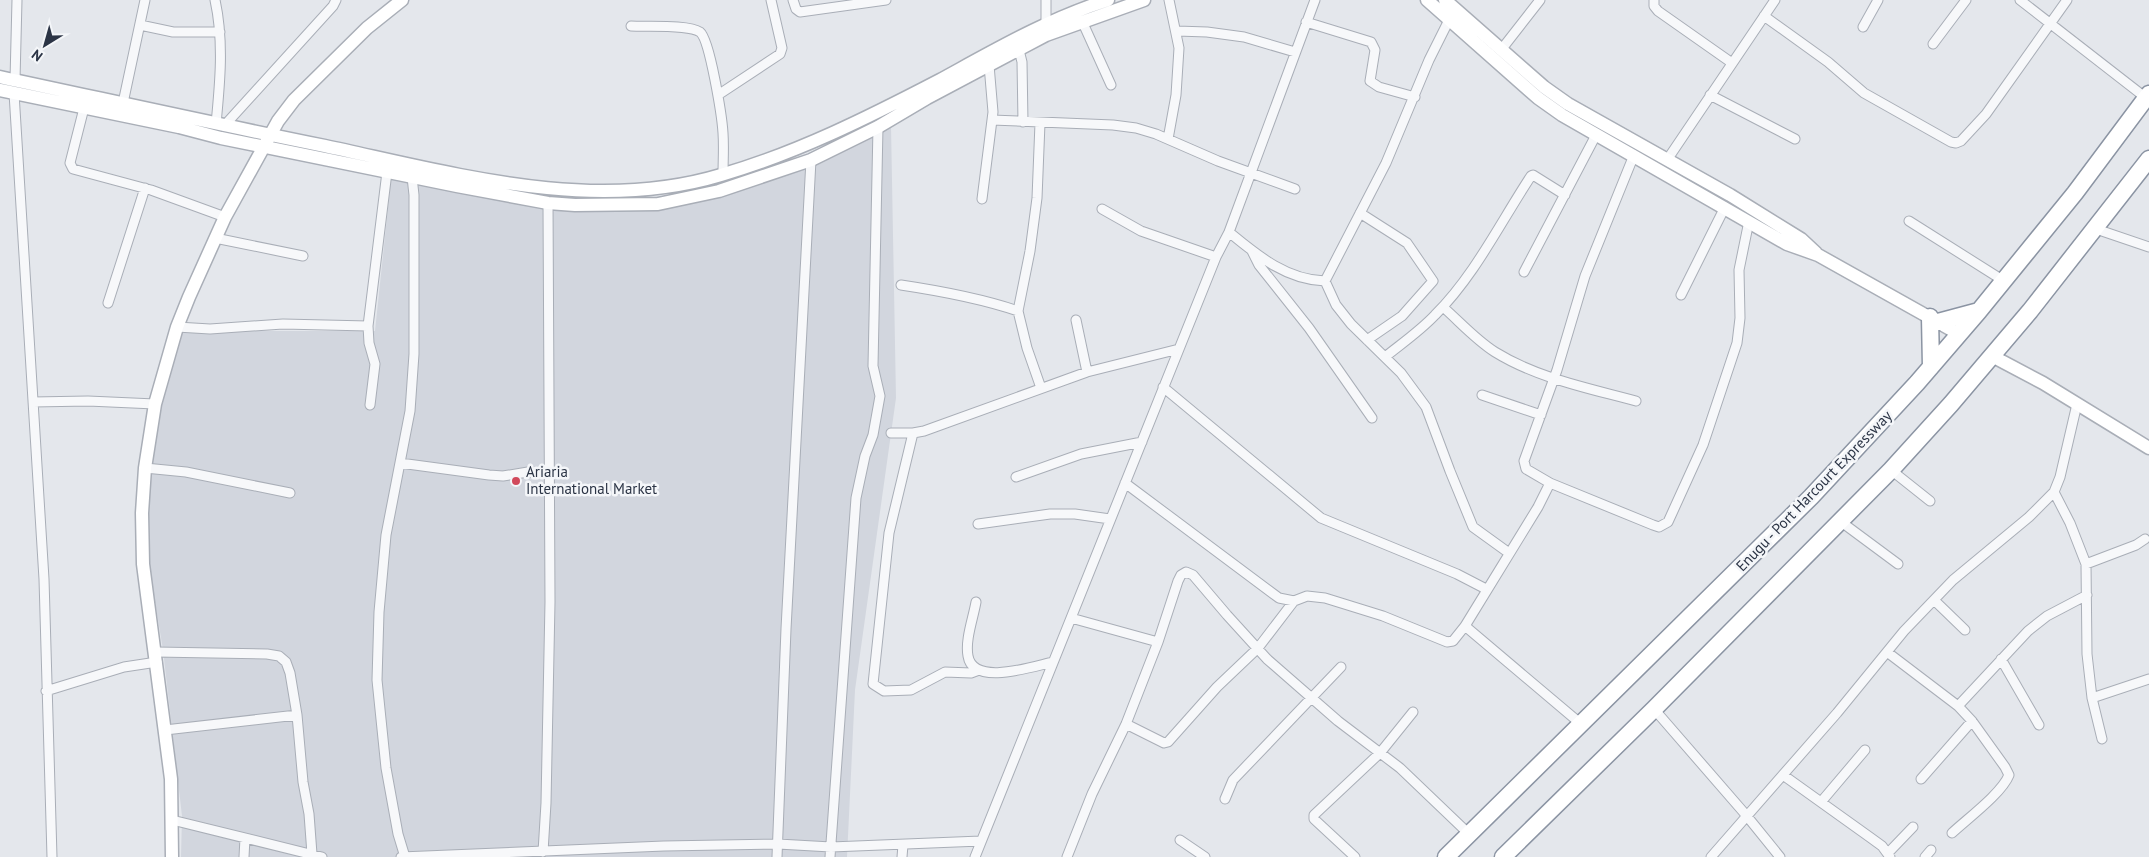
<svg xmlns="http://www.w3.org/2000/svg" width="2149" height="857" viewBox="0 0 2149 857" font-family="'PT Sans',sans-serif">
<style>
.built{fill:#d2d6de}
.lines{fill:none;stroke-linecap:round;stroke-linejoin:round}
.street-casing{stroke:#a9aeb7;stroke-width:11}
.secondary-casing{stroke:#a9aeb7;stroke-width:15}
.highway-casing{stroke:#8b94a3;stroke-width:19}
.street{stroke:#f7f8fa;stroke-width:9}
.secondary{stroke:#fff;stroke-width:12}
.highway{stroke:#fff;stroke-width:16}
.poi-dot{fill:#d1495b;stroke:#f4f6f9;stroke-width:2}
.labels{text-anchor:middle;stroke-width:5;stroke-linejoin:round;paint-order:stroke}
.poi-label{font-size:15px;fill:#2b3445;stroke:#f4f6f9;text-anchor:start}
.street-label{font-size:15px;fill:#2b3445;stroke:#f4f6f9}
</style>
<rect width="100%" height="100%" fill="#e4e7ec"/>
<path class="built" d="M891,126L896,398L855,690L847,857H181L182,816L163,650L143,529L151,433L180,331H375L392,170L589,202H691Z"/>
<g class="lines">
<defs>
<path id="street" d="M215,0C224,41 220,83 216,124
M793,0L796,9L800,12L886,0
M1046,0V23
M1654,0V6L1658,11L1732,63
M2020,0L2146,98
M1764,16L1828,62L1864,93L1951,142L1956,143L1961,141L1986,114L2067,0
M1449,20L1429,60L1386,163L1325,281L1336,305L1351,324L1401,373L1426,407L1450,471L1473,527L1509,553
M1082,21L1111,85
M1306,22L1371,42L1375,50L1370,81L1379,87L1415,97
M140,25L173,32H220
M631,26C647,27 688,24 700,32C710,40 722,117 723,133C724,147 723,161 723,175
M1863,27L1878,0
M1177,31L1207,32L1244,37L1295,52
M1933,44L1966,0
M1501,50L1540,0
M1013,53L1020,54L1022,62L1023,122
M15,80L17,0
M14,93L44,579L52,857
M718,95L780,54L782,48L771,0
M1710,95L1795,139
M123,103L145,0
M84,108L70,163L73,169L151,190L225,217
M992,120L1113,125L1136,128L1156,134L1218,161L1295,189
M1040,123L1037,198L1030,251L1018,311L1027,348L1041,388
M224,126L333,6L336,0
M1168,139L1176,95L1179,48L1169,0
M1634,155L1585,276L1557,370L1524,461L1526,469L1550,483L1653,525L1659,527L1668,522L1703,445L1737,343L1740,318L1739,270L1749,221
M1667,160L1775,0
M982,199L993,112L989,65
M1102,209L1141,231L1216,257
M1360,213L1407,243L1433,281L1402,316L1367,340
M1909,221L2004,281
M2096,229L2149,247
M1229,232C1257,255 1286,280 1325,281
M215,238L303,256
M1252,251L1259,265L1309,328L1372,418
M1524,272L1596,135
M901,285C941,291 980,298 1018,311
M1681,295L1725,207
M108,303L145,188
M1443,307C1460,322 1476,340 1495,352C1537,378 1588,388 1636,401
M1076,320L1087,372
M177,327L210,329L283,324L368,326
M1385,357C1401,344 1420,331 1435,315C1475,275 1500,223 1531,176L1533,175L1565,195
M1163,387L1321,518L1457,574L1486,589
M1482,395L1541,415
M33,402L88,401L155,404
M370,405L375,364L369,343L368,326L387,172
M891,433H913L924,431L1087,372L1179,349
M913,433L889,533L873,684L884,691L911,690L945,672L971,673L979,670
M400,463L489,475L503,476L528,472L550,473
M145,468L186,472L290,493
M1891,470L1930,501
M1016,477L1081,454L1142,442
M1125,483L1279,598L1294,601L1307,596L1325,598L1383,616L1447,642L1453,641L1465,626L1538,507L1550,483
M2054,492L2070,523L2086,564L2087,654L2092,698L2102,739
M1840,521L1898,564
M978,524L1050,514H1075L1110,519
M2086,564L2136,545L2145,539
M1934,600L1965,630
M976,602C973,619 965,640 968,656C973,687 1034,666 1053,662
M1071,618L1158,642
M1465,626L1581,724
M156,652L267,654L279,656L286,662L290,673L297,715L303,782L309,814L312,854
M1887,652L1958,706L1972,721L2005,767L2009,775C2002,793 1967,819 1952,833
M2001,659L2039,725
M46,691L124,667L157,662
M2092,698L2149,679
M1958,706L2028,631L2047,616L2087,595
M1654,709L1746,815L1780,857
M1126,724L1164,743L1168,742L1217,687L1258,648L1294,601
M165,730L297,715
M1783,775L1871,838L1882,846L1890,857
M1921,779L1972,721
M1225,799L1233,780L1341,667
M1821,802L1865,750
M172,820L322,857
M1180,840L1205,857
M543,852L546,803L550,602L548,203
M1888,853L1913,827
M244,857L245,838
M401,857L664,846L778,844L831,847L981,841
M405,857L398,834L386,768L377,680L379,612L386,535L410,411L414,354V195L412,177
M777,857L786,629L811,160
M830,857L856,498L865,456L873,435L880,396L873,366L878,127
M902,857L903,845
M975,857L1216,257L1229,232L1315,0
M1067,857L1092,794L1126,724L1158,642L1178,581L1181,575L1186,572L1193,575L1227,615L1267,659L1338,721L1400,768L1469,834
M1355,857L1314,819V815L1380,753L1413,712
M1711,857L1837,713L1904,631L1953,580L2029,517L2054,492L2060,477L2077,404
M1925,857L1931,850"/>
<path id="secondary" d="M1427,0L1538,98L1562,115L1787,244L1818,255L1959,334
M1445,0L1544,87L1568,104L1730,195L1801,239L1816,253
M0,77C108,100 216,124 325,146C452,173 592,214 721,175C797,153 869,117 940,80C995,50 1048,19 1108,0
M0,90L179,127L221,138L457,186L548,203L575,205L658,204L719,191L811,160L878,127L927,98L1046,35L1144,0
M1992,356L2043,383L2149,448
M172,857L171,779L143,564L142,513L145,468L155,404L177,327L189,297L225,217L278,121L294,100L367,28L402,0"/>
<path id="highway" d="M1930,317L1931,367
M1938,322L1979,311
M1446,857L1811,497L1917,383L1979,311L2075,193L2149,94
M1503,857L1654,709L1891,470L1951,404L2030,311L2149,159"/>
</defs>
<use href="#street" class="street-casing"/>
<use href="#secondary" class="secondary-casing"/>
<use href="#highway" class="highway-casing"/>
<use href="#street" class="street"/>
<use href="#secondary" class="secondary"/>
<use href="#highway" class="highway"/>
</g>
<circle class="poi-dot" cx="516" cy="481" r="5"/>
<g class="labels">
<g class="poi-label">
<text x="526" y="477">Ariaria<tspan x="526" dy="17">International Market</tspan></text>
</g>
<g class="street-label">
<text transform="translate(1814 491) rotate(-46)" y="5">Enugu - Port Harcourt Expressway</text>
</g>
</g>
<g transform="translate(45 45) rotate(217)" stroke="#f4f6f9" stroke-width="4" paint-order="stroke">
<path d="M0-4L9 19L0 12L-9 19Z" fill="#2b3445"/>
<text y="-8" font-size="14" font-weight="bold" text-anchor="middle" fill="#2b3445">N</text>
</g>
</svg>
